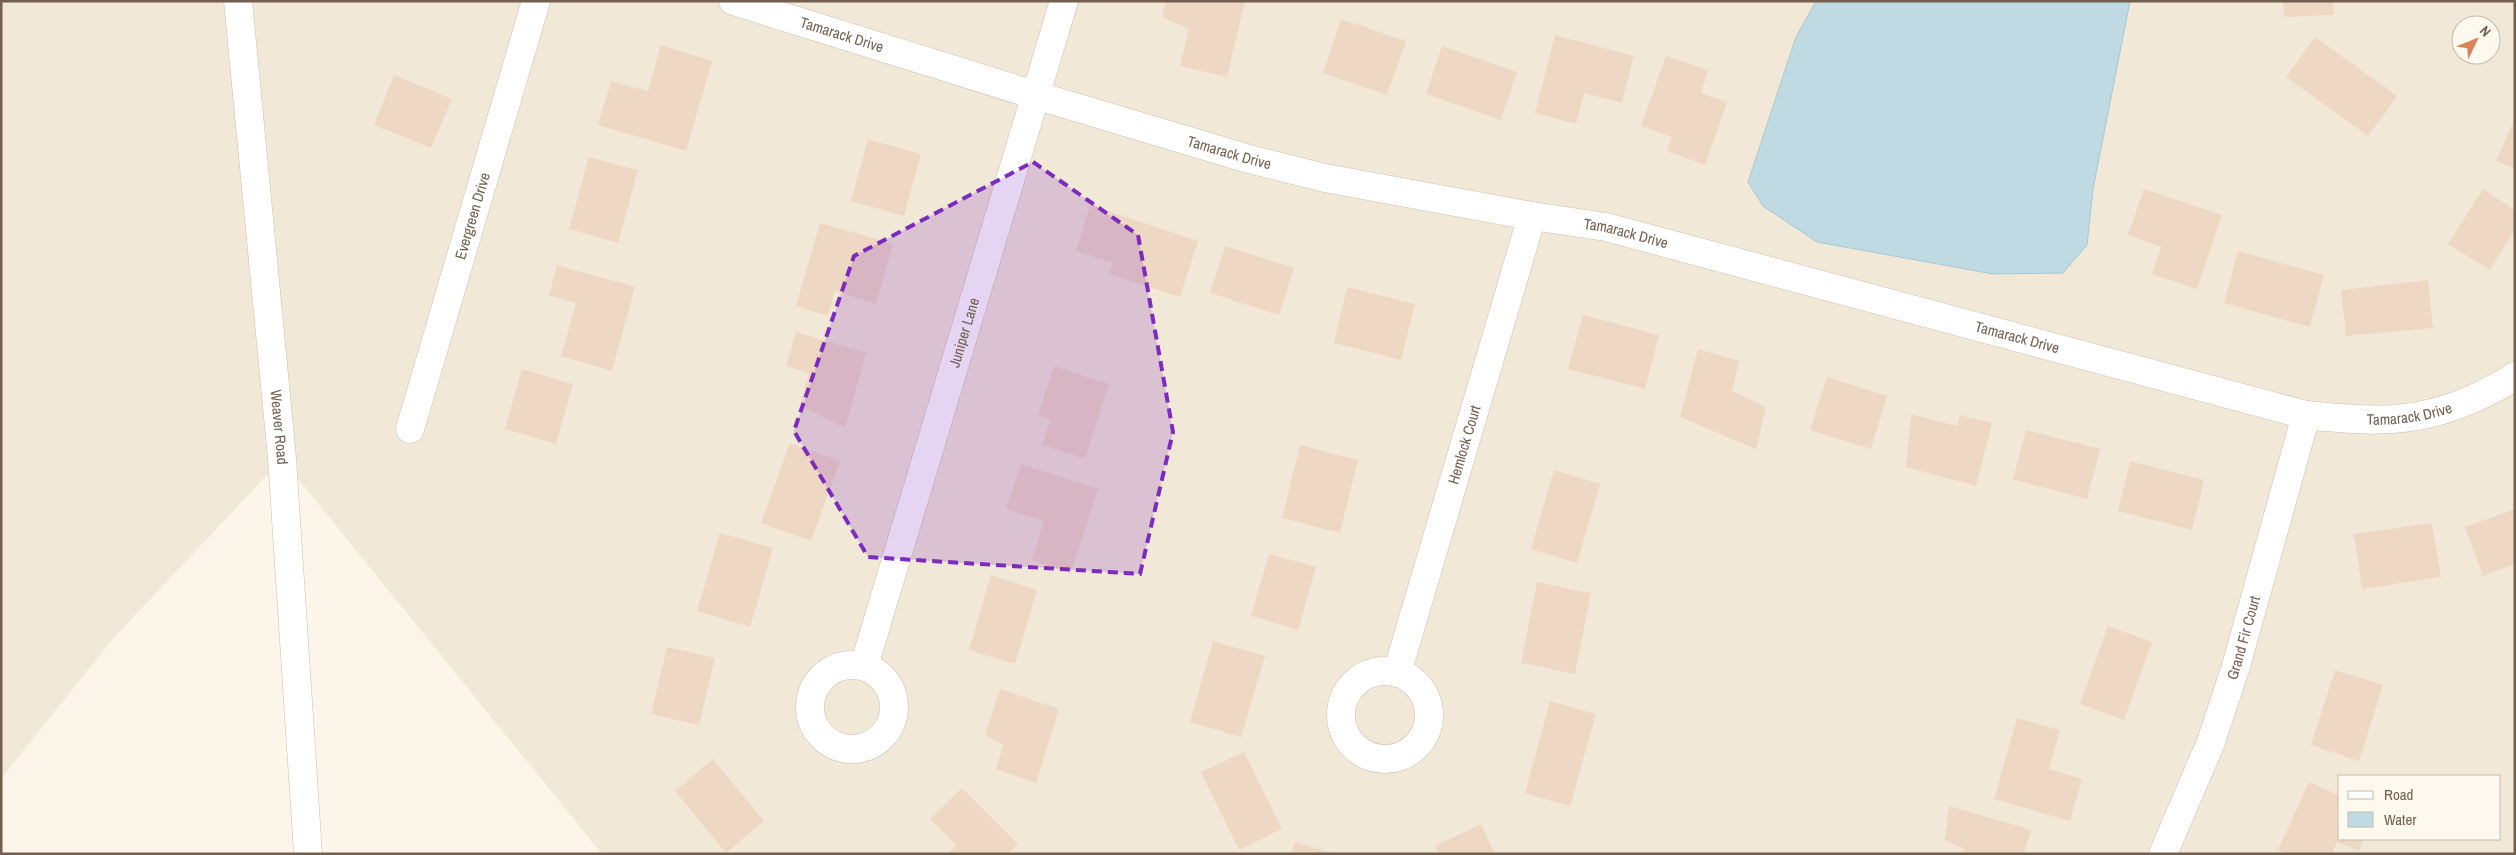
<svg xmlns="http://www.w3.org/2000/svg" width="2516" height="855" viewBox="0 0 2516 855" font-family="'Archivo Narrow',sans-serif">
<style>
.residential{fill:#f2e8d8;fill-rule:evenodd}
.water{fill:#bfdae3;stroke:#a6c8d4}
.building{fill:#eed8c3}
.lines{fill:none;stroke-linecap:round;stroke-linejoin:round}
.street-casing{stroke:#ccbfb0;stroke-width:29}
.secondary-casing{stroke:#cec0ad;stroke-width:29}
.street{stroke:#fff;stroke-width:28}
.secondary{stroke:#fff;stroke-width:28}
.marked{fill:#7b2cbf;fill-opacity:0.2;stroke:#7b2cbf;stroke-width:4;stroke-dasharray:10 6;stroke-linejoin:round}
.labels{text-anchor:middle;stroke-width:4;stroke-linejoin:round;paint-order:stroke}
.street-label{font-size:15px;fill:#735f4f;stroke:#fef9ef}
</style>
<rect width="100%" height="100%" fill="#fbf6e9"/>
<path class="residential" d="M1,1H2515V854H602L282,459L112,640L1,779ZM2461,25H2491V55H2461ZM2340,776H2500V839H2340Z"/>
<path class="water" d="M1816,1H2130L2093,189L2087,245L2063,273L1993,274L1817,242L1763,206L1748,182L1796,37Z"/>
<path class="building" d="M1166,1H1245L1227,77L1180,66L1189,29L1162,17Z
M2283,1H2333L2334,15L2284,17Z
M1341,19L1406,41L1387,95L1323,73Z
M1555,35L1634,56L1622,103L1584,93L1576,124L1535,113Z
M2315,37L2397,96L2368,136L2286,77Z
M661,45L712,61L686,151L598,125L611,81L648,91Z
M1442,46L1517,72L1501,120L1426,94Z
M1666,56L1708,70L1701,93L1727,102L1705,165L1667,151L1672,137L1641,126Z
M394,75L452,99L431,148L374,125Z
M2515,118V169L2496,161Z
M868,139L921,154L904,216L851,201Z
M589,157L638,170L618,243L569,229Z
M2144,189L2222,215L2197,289L2152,274L2161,247L2128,235Z
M2483,189L2515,210V229L2490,270L2448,244Z
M1090,205L1198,241L1180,297L1109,274L1113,263L1076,251Z
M820,223L893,244L876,304L835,291L828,316L796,306Z
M1225,246L1294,268L1279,315L1210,293Z
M2238,251L2324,275L2310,327L2224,303Z
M557,265L635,287L612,371L561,356L576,303L549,295Z
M2428,280L2433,328L2346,336L2341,290Z
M1347,287L1415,304L1401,360L1334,343Z
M1583,315L1659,335L1645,389L1568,369Z
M796,332L866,353L845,428L800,405L809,373L786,366Z
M1698,349L1739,361L1732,391L1766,407L1756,449L1680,417Z
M1054,366L1109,384L1085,459L1042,445L1050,419L1038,415Z
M522,369L573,384L556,444L505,429Z
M1827,377L1887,396L1871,449L1810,430Z
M1911,414L1957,426L1960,415L1992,423L1976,486L1906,467Z
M2026,430L2100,449L2087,499L2013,479Z
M790,443L840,461L811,541L761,523Z
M1300,445L1358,460L1340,533L1282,518Z
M2130,461L2204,480L2192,530L2118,511Z
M1021,464L1098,489L1071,573L1032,560L1044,521L1006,509Z
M1554,470L1600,484L1577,563L1531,549Z
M2515,509V564L2483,576L2465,527Z
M2432,523L2441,577L2362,589L2354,534Z
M720,533L773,548L750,627L697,611Z
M1269,554L1316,567L1298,630L1251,616Z
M991,575L1037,590L1015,664L969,650Z
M1537,582L1591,593L1575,674L1521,663Z
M2108,626L2152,642L2124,720L2080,704Z
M1213,641L1265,656L1241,737L1190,722Z
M667,647L715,658L699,725L651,714Z
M2335,670L2383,685L2359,761L2311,745Z
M1000,689L1059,709L1036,783L996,769L1003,745L985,735Z
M1550,701L1596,714L1570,806L1525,793Z
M2017,718L2060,730L2049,769L2082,779L2070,821L1994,799Z
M1244,752L1282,829L1239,850L1201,772Z
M713,759L764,821L726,853L675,791Z
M2309,782L2340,796V839H2364L2359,851L2337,842L2332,854H2287L2278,850Z
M962,788L1018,844L1008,854H948L956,845L930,819Z
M1949,806L2031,830L2024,854H1963L1964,849L1945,840Z
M1481,824L1495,854H1439L1435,846Z
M1295,842L1332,853V854H1291Z"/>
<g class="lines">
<defs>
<g id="street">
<path id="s1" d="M733,1L1035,95L1249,159L1325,178L1532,216L1606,227L2306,415C2373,422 2419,425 2481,395C2493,389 2505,384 2515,376"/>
<path id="s2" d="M410,429L536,1"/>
<circle cx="852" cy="707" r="42"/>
<path id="s3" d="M864,666L1064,1"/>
<circle cx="1385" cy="715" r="44"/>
<path id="s4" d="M1397,673L1532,216"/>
<path id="s5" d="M2163,854L2211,742L2236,666L2306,415"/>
</g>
<g id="secondary">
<path id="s6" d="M238,1L282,458L308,854"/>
</g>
</defs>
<use href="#street" class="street-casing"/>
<use href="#secondary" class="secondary-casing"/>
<use href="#street" class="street"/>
<use href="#secondary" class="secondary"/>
</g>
<path class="marked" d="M1033,162L1138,235L1173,432L1140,574L868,557L794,431L854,256Z"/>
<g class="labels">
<g class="street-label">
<text dy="5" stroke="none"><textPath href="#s1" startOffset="114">Tamarack Drive</textPath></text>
<text dy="5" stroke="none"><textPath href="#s1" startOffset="519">Tamarack Drive</textPath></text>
<text dy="5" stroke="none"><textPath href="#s2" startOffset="222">Evergreen Drive</textPath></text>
<text dy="5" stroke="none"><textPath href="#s1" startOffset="924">Tamarack Drive</textPath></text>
<text dy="5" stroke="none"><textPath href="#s3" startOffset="348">Juniper Lane</textPath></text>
<text dy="5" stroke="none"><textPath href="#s1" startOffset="1329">Tamarack Drive</textPath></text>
<text dy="5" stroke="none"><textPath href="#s1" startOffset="1732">Tamarack Drive</textPath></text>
<text dy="5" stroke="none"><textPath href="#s6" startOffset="428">Weaver Road</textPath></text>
<text dy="5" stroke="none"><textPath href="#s4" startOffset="238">Hemlock Court</textPath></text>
<text dy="5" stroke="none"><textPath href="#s5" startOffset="231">Grand Fir Court</textPath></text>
</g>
</g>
<rect width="2516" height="855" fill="none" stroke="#735f4f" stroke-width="5"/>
<rect x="2338" y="775" width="162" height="65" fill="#fef9ef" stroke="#c6bbaf"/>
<rect x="2348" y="791" width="25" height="8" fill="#ffffff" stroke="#c6bbaf"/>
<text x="2384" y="800" font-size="15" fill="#735f4f">Road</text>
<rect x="2348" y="812" width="25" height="15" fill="#bfdae3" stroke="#c6bbaf"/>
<text x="2384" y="825" font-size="15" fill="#735f4f">Water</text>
<g transform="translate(2476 40) rotate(47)"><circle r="24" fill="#fef9ef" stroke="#c6bbaf"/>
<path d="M0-4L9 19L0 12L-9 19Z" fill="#d98359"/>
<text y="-8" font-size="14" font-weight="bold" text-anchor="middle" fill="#735f4f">N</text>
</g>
</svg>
